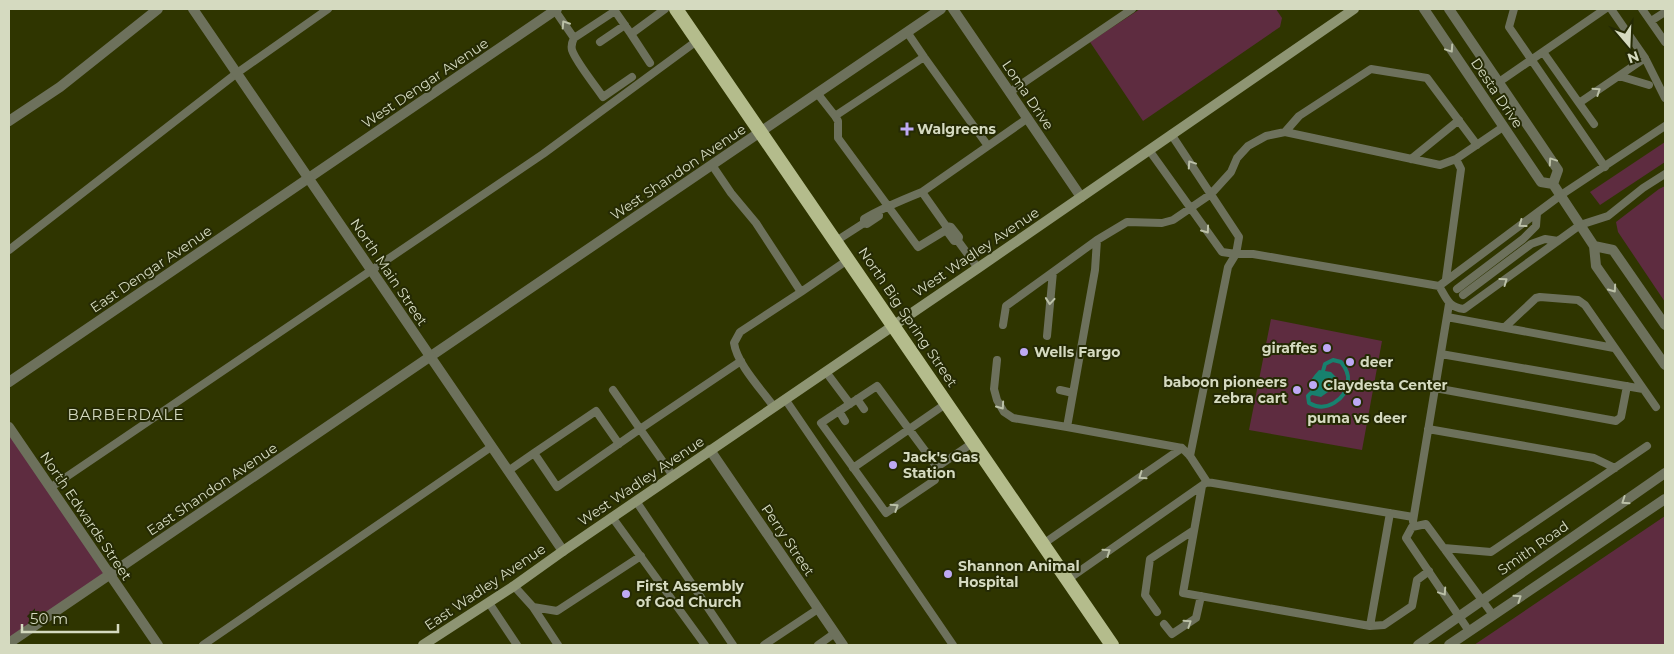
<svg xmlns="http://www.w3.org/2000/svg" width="1674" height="654" viewBox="0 0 1674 654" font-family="Montserrat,sans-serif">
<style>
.green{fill:#5e2c40}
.water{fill:#17816e}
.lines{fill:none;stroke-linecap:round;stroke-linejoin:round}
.stream{stroke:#17816e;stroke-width:4}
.service{stroke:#6d715c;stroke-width:8}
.minor{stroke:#6d715c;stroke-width:10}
.tertiary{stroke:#6d715c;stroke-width:10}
.secondary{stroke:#8e9573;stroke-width:10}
.trunk{stroke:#b4bc8c;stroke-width:14}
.oneway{stroke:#bbc0a7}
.poi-dot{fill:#bea9f5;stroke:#252a04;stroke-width:2}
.labels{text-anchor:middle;stroke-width:4;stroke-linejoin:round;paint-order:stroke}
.street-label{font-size:14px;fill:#d5dac0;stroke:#252a04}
.poi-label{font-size:14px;font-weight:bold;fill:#d5dac0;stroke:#252a04;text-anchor:start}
.neighbourhood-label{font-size:15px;letter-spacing:1px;fill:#d5dac0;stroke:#252a04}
</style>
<rect width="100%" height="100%" fill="#2f3500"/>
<path class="green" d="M1140,9H1276L1282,18L1280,27L1143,121L1090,42Z
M1665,142V162L1600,205L1590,192Z
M1665,186V302L1618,232L1616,222L1659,189Z
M1271,319L1382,341L1362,450L1249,430Z
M9,427L109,574L9,643Z
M1665,516V645H1474Z"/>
<path class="water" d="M1319,370L1331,372L1337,378L1335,387L1321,397L1312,395C1306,384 1312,378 1319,370Z"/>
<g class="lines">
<path class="stream" d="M1311,393L1308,396L1309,403C1326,413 1346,400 1348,381C1349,374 1345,367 1341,362L1333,360L1325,364L1323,371"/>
<path class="service" d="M554,9L574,38
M1514,9L1509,27L1605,167
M1611,9L1645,58L1665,98
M1642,9L1665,42
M1651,21L1665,12
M907,32L924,57
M631,34L615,11L574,38C572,42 571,46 572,50C576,62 595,85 603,97L632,77
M600,42L625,25
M1543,52L1579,103L1645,58
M650,63L631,34L665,9
M1619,76L1649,85
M1499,82L1605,9
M1010,92L1132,9
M817,93L835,116
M1579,103L1594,124
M1285,132L1299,116L1371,69L1427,78L1477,145
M988,146L1028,118
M1149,150L1222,252L1236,254L1239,237L1171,134
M1411,159L1459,120
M712,165L731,193L756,223L801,292L849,259
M864,223V219C882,208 902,200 922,192
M946,226L951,227L959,237L958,241L978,268
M946,230L918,247L838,138V121L835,116L924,57L988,146L922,192L946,226V230L954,241H958
M836,241L864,223L867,224L879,216V212
M9,250L237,73L328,9
M1446,279L1461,169L1456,159
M1439,286L1561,195L1665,126
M1457,289L1523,239L1536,226L1537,213
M1463,295L1531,244L1545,239L1558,241
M1447,317L1614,348
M1003,325L1006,306L1053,272
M1505,327L1536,298L1540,297L1578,300L1585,305L1656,407
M1047,336L1053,272L1097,240
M1441,354L1643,389
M997,360L994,389L997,400L1004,412L1013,418L1067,427
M826,372L850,404
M1435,388L1616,421L1621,417L1627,386
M613,390L640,429L557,487L534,453L596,411L619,444
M1060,390L1073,393
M785,399L953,645
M857,399L864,409
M774,407C761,389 737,364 734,343L740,332L801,292
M839,411L845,421
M1428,429L1594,458L1615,468
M1190,456L1228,267L1236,254H1253L1439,286C1447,299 1448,307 1464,309L1580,225L1608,216L1643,188L1665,174
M937,467L877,386L821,423L886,513L935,480L937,467L974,442
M853,468L947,403
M508,471L534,453
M673,476L640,429L741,361
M1207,482L1190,456L1182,448L1067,427L1095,270L1097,240L1127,222L1162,223L1173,220L1211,194L1231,172L1237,158L1248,146L1266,136L1285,132L1440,165L1456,159L1503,127
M1202,486L1183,593L1370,626L1390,513
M50,488L543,154L698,40
M636,501L733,645
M612,517L705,645
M1413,521L1449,304
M1043,544L1182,448
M1444,548L1491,552L1647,446
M1067,580L1207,482L1413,517
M514,586L533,607L557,611L641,556
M489,603L517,645
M533,607L558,645
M1157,612L1145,595L1150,559L1194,530
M1164,624L1172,634L1196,618L1201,596
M1370,626L1384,625L1412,606L1417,580L1429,571
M1469,631L1406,538L1412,527L1426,524L1493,615
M203,645L491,447
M764,645L818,609
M818,645L835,633"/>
<path class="minor" d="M953,9L1081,197
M9,382L557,9
M9,427L158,645
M710,450L843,645
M9,643L941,9"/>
<path class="tertiary" d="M193,9L563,551
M1424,9L1541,182L1553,184L1558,170L1449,9
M9,121L60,87L158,9
M1553,184L1594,246L1596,266L1665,365
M1594,246L1613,250L1665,325
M1418,645L1665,473
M1449,645L1665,499"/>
<path class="secondary" d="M423,645L514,586L563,551L978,268L1354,9"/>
<path class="trunk" d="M676,9L1112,645"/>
</g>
<defs><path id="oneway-chevron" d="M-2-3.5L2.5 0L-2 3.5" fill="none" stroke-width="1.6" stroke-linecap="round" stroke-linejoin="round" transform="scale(1.25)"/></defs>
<g class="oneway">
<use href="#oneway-chevron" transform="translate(565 24) rotate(-123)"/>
<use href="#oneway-chevron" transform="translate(1450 49) rotate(56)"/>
<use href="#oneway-chevron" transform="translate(1597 91) rotate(-34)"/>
<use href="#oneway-chevron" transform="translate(1552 161) rotate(-124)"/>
<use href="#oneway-chevron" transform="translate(1191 164) rotate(-124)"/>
<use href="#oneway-chevron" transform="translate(1522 224) rotate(144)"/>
<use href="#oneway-chevron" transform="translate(1206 230) rotate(54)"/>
<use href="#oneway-chevron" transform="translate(1504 281) rotate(-36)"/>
<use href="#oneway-chevron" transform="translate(1613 289) rotate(55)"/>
<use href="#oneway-chevron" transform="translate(1050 301) rotate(95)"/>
<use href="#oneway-chevron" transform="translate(1001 406) rotate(55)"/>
<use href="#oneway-chevron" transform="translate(1142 476) rotate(145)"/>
<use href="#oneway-chevron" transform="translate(1625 501) rotate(146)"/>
<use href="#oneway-chevron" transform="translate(895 507) rotate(-34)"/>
<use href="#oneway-chevron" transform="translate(1107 552) rotate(-35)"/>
<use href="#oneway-chevron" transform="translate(1443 592) rotate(56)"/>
<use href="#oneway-chevron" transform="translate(1518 598) rotate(-34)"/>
<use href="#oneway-chevron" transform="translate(1188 623) rotate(-34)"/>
</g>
<g class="poi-dot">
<path d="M904.5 121.5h5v5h5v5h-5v5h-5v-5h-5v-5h5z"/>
<circle cx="1327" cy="348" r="5"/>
<circle cx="1024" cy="352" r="5"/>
<circle cx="1350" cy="362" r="5"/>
<circle cx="1313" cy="385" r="5"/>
<circle cx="1297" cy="390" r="5"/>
<circle cx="1357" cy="402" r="5"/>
<circle cx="893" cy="465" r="5"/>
<circle cx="948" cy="574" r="5"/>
<circle cx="626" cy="594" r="5"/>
</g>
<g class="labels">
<g class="street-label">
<text transform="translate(425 83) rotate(-34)" y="5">West Dengar Avenue</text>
<text transform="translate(1497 93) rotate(56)" y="5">Desta Drive</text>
<text transform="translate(1028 95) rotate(56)" y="5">Loma Drive</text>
<text transform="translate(678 172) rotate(-34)" y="5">West Shandon Avenue</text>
<text transform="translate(976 252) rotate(-34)" y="5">West Wadley Avenue</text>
<text transform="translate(151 269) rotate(-34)" y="5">East Dengar Avenue</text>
<text transform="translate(389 272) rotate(56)" y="5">North Main Street</text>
<text transform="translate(908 317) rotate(56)" y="5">North Big Spring Street</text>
<text transform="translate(641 481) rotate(-34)" y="5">West Wadley Avenue</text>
<text transform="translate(212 489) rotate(-34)" y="5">East Shandon Avenue</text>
<text transform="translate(86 516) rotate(56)" y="5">North Edwards Street</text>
<text transform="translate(788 540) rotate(56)" y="5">Perry Street</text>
<text transform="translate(1533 548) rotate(-35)" y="5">Smith Road</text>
<text transform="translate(485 587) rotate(-34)" y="5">East Wadley Avenue</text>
</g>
<g class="poi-label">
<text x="917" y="134">Walgreens</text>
<text x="1317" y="353" text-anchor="end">giraffes</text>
<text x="1034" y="357">Wells Fargo</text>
<text x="1360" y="367">deer</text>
<text x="1287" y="387" text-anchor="end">baboon pioneers<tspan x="1287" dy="16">zebra cart</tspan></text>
<text x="1323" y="390">Claydesta Center</text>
<text x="1357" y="423" text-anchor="middle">puma vs deer</text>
<text x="903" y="462">Jack's Gas<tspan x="903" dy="16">Station</tspan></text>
<text x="958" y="571">Shannon Animal<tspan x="958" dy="16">Hospital</tspan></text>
<text x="636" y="591">First Assembly<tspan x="636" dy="16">of God Church</tspan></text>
</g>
<g class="neighbourhood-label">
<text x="126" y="420">BARBERDALE</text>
</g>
</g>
<rect width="1674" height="654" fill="none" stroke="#d5dac0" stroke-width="20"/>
<g transform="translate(1629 45) rotate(161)" stroke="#252a04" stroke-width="4" paint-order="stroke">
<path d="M0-4L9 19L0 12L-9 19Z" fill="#d5dac0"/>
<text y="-8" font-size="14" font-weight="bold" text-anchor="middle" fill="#d5dac0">N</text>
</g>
<path d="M22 624v8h96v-8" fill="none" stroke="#d5dac0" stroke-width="2.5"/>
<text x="30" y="624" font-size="15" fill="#d5dac0" stroke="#252a04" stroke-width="4" paint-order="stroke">50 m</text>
</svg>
